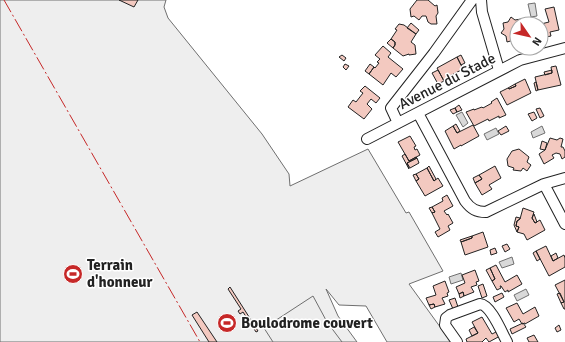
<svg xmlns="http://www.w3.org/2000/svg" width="565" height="342" viewBox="0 0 565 342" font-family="Signika,sans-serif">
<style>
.green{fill:#eee;stroke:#6f6f6f}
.parking{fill:#ededed;stroke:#6f6f6f}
.water{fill:#d9d9d9;stroke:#6f6f6f}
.building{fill:#f3c9c0;stroke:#222}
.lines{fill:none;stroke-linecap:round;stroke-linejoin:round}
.minor-casing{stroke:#222;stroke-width:12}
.minor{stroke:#fff;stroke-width:10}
.power{stroke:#c62828;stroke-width:1;stroke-dasharray:14 3 2 3;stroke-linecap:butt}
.labels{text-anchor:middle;stroke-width:3;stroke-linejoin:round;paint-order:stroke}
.street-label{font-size:15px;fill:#222;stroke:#fff}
.poi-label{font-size:15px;font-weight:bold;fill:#222;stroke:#fff;text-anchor:start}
</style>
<rect width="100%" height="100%" fill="#fff"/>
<path class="green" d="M0,0H166L164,7L168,18L262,134L289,174L290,186L368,149L406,213L409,212L443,271L409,284L451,342H387L366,306L339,305L326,289L338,316L357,342H0Z"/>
<path class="parking" d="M313,296L327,322L342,342H273L264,328Z"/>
<path class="water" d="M535,3L537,16L531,17L528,4Z
M462,112L468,123L463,127L456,115Z
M542,126L545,133L533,138L531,132Z
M496,128L499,134L487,140L484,134Z
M512,257L514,264L502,268L499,262Z
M461,273L463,280L451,284L449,277Z
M526,289L529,295L517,301L514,295Z"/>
<path class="building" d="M119,0H138L134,7Z
M417,0H428L435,6L437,5L438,13L436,16L437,24H431L428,22L426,16H422L419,20L414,16L411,17L410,9Z
M554,7L559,30L550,32L551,36L541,38V24L549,22L545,9Z
M511,17L515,20L521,19L522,24H517V38L513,39L514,40L507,42L506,36L501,33L504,29L503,23L508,22Z
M411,23L419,30L416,34L407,28Z
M399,24L404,25L416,34L411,42L415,45L416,54L409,55V54L403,56L393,48L395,45V42L391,39L397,30L395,29Z
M391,39L395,42V45L393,48L387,43Z
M383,46L391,53L388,57L403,69L396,77L391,73L383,85L369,74L374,67L375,68L379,63L377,62L380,59L375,55Z
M342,55L346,58L344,61L339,57Z
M461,55L465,63L461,65L457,57Z
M457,57L463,69L448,77L449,79L444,81L437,68Z
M345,64L349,66L346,70L343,67Z
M370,64L374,67L369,74L365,71Z
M556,66L561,85L538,90L535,77L552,73L551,67Z
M438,70L444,81L438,84L432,73Z
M552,70V73L545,75L544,72Z
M525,79L531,93L507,105L500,92L508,88L509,89L516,86L515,84Z
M536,82L538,90L536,91L534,83Z
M515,84L516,86L509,89L508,88Z
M365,86L380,98L376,103L371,99L367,104L372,109L364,119L348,107L353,100L356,102L363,93L360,91Z
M497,98L506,115L499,118V116L489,121L488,119L474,126L466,112L474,109V110L482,107L483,108L492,103L491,102Z
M459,105L462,110L457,112L455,108Z
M455,108L457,112L453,114L450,110Z
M540,108L544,116L540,118L536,109Z
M534,112L537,118L532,121L528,114Z
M456,124L460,131L457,133L453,126Z
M473,125L479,136L461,146V145L454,149L445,131L453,126L457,133Z
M506,126L509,131L501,135L498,131Z
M410,136L416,146L414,147L415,150L417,149L420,155L409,161L398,142Z
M550,138L557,140L560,138L563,139L561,147H563L565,151V157L562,159L560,154L556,153L552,155L554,158L544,164L539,154L545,150Z
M542,141L547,143L545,150L540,149Z
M519,149L529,157L527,162L531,165L527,171L523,168L521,171L513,170L514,168L508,166L507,159L512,151Z
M405,154L409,161L416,157L417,158L407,163L409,169L402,156Z
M417,158L419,163L410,168L407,163Z
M429,166L436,179L434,181L427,168Z
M495,166L501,178L489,185L492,189L482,195L475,183L482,179L479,175Z
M427,168L434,181L438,178L443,186L425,196L416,181L419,179L416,174Z
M416,174L419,179L416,181L413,175Z
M479,175L482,179L475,183L473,178Z
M447,195L453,206L444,211L447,215L448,214L453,223L448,226L450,230L438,237L435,232L440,229L432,213L435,212L432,207L443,201L442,198Z
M432,207L435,212L432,213L429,208Z
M523,208L534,212L532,218L535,223L540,220L545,230L527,240L524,234L517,232L519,227L516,226L517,221L520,219Z
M534,214L537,222L535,223L532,218Z
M516,217L520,218V219L517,221L516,226L519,227L517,232L514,225Z
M483,232L488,247L465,255L461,242L472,238V236Z
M472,236V238L461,242L460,240Z
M507,244L510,249L505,252L502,246Z
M546,246L553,261L564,255L565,258V267L549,276L536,251Z
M495,248L497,253L491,255L490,250Z
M536,251L540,259L537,261L533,253Z
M556,253L558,258L553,261L551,256Z
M496,265L505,282L517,275L522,284L508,292V290L505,292L501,286H500L501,288L497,290L492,281L495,279L490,268Z
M490,268L495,279L492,281L486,270Z
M475,270L479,281L476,282L477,285L471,287L474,292L464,296L463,292L459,294L456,287L465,283L462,275Z
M565,280V309H564L561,303L564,302L555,285Z
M445,281L449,292L447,293L448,296L442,298L445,304L435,307L434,304L429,305L426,298L436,295L433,286Z
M483,284L487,296L482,298L478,286Z
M230,287L258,331L256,332L243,312L240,314L238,311L241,309L228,289Z
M463,292L464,296L460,298L459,294Z
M502,293L504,297L495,302L493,297Z
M560,293L564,302L561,303L557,294Z
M455,298L458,307L453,309L449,300Z
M517,303L523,314L535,307L539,316L525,324V323L522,324L519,319L514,322L506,308Z
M434,304L435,307L431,309L429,305Z
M197,312L217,342H209L192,315Z
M482,317L492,334L498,331L500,336L489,342L486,338L482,342H467L466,339L478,333L472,322Z
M523,323L526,327L512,334L510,329Z
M559,325L561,330L557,332L555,328Z
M474,327L478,333L472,336L469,330Z
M534,335L538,342H529L527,338Z"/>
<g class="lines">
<defs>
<path id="minor" d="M481,0L482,12L499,70
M418,113L465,201C471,209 476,212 486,212L544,184L565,178
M398,123L391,108L434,53L472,0
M367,139L520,60L565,48
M544,184L565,224
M457,342L445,325L446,318L450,315L480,304C491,305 502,333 507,342"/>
</defs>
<use href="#minor" class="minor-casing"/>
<use href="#minor" class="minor"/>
<path class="power" d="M4,0L200,342"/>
</g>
<defs>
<symbol id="stadium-disc" viewBox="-11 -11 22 22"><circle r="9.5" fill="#c62828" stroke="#fff"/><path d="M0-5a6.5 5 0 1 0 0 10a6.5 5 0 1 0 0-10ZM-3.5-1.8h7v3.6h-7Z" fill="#fff"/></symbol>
</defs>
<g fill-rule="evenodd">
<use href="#stadium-disc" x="62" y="263" width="22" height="22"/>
<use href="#stadium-disc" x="216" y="312" width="22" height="22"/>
</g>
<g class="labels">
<g class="street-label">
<text transform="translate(447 81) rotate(-27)" y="5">Avenue du Stade</text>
</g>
<g class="poi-label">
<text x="87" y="270">Terrain<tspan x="87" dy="17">d'honneur</tspan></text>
<text x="241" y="328">Boulodrome couvert</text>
</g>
</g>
<g transform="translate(529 36) rotate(124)"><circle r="19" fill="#ffffff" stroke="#a7a7a7"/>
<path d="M0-3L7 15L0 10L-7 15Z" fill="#c62828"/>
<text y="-6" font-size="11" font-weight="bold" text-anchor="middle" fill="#222222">N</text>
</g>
</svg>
